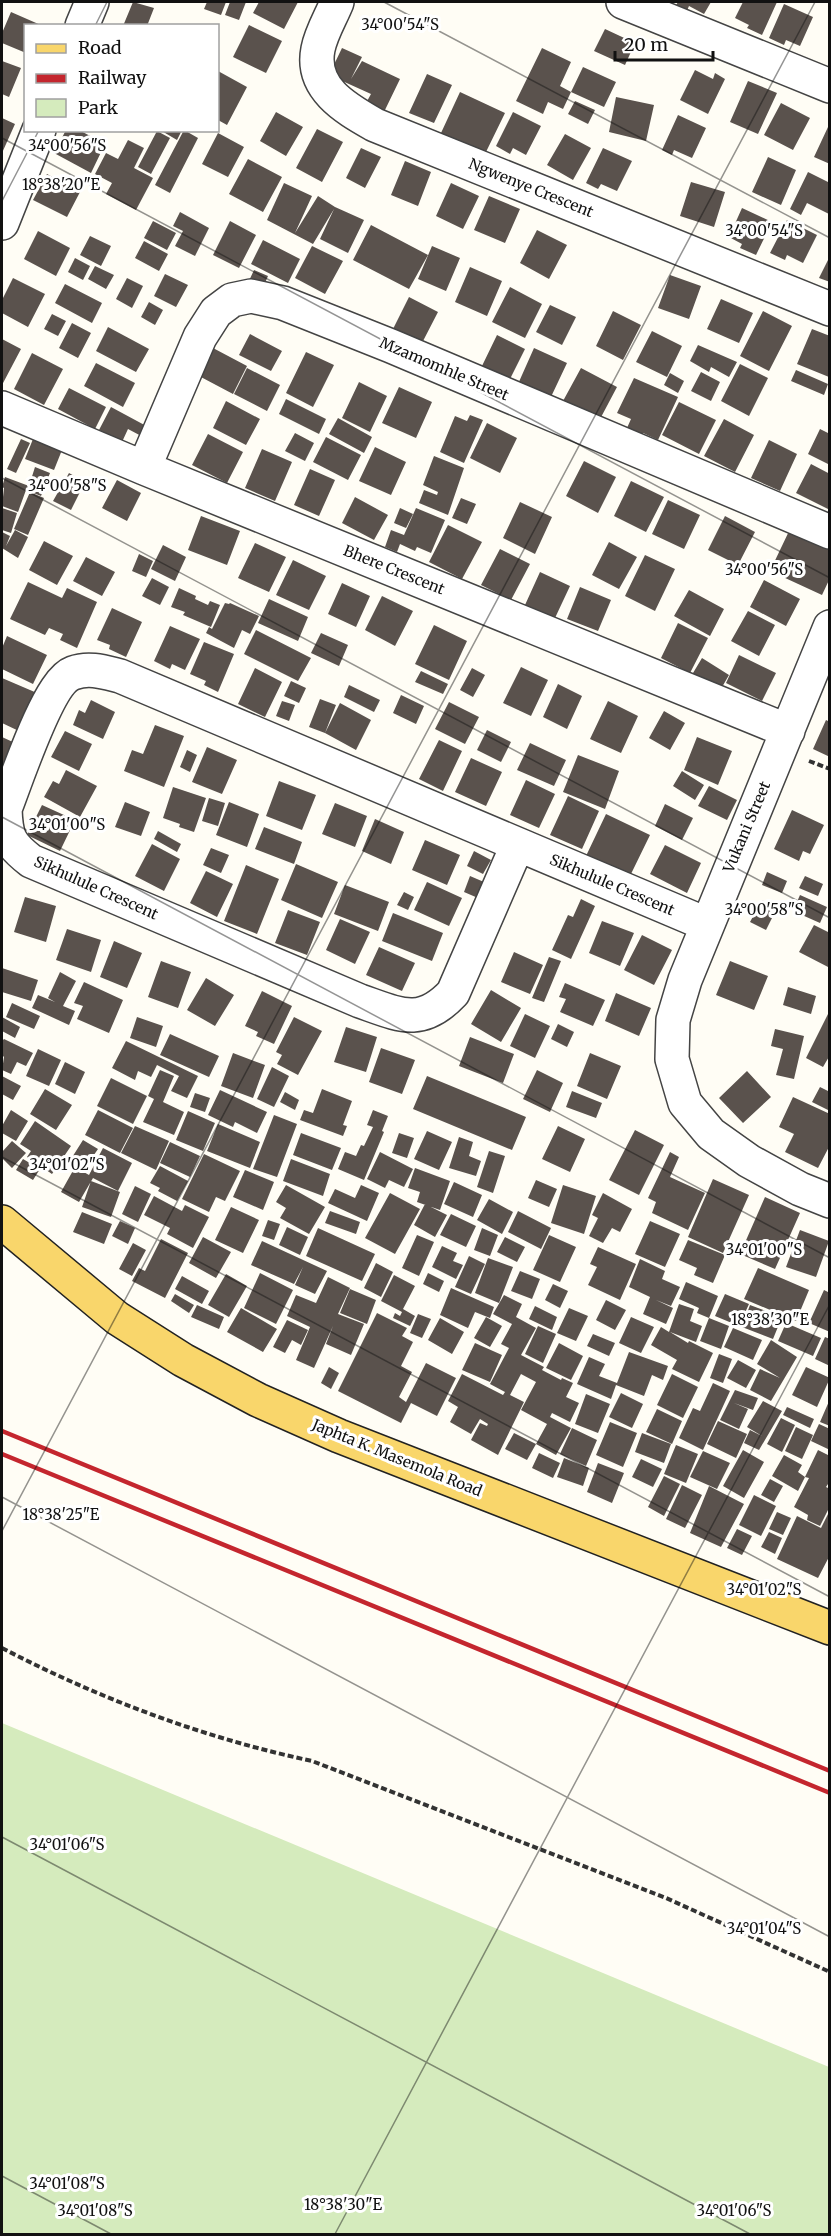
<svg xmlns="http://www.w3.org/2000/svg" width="831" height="2236" viewBox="0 0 831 2236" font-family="Merriweather,serif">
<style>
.green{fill:#d5ebbd}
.building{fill:#5a524d}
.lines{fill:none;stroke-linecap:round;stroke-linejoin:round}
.minor-casing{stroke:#444;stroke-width:36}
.major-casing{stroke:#222;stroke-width:36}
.path{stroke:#333;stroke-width:4;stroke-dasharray:6 3;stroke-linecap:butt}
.minor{stroke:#fff;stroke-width:33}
.major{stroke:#f9d66b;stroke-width:33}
.rail{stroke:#c4262e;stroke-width:4.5}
.ticks{fill:none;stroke:#111;stroke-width:1.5;stroke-opacity:0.45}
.labels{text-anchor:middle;stroke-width:6;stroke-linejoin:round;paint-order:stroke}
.street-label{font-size:15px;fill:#111;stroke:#fff}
.ticks-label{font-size:15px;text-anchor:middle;fill:#111;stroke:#fff;stroke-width:6;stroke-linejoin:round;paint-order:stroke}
</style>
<rect width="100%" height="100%" fill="#fffdf5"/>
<path class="green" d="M2,1723L829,2067V2234H2Z"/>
<path class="building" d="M133,2L154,8L147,26H123Z
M207,2H226L221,15L204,9Z
M230,2H246L239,20L225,15Z
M259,2H298L284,29L253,13Z
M678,2H711L704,14L689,6L686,13L675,7Z
M743,2H777L762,35L747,28L749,25L735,18Z
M784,4L813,17L800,46L786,40L784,45L769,38Z
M11,12L43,26H26V53L2,43V33Z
M249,25L282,41L266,73L233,57Z
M605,29L635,43L625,65L594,51Z
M342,48L362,57L351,79L362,61L400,79L384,112L366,103L371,94L329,75Z
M542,48L571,62L560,86L571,92L563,109L548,102L543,114L516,101Z
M2,61L21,68L9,97L2,94Z
M583,67L616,82L604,107L571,92Z
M695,70L713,79L715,73L725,79L708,114L680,100Z
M218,71L247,87L227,125L218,120Z
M427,74L452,85L434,123L409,113Z
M748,81L777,93L758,134L730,122Z
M460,92L505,113L485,154L441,133Z
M616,97L654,105L646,141L609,132Z
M575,101L595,110L588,124L568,114Z
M781,103L810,118L793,150L764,135Z
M276,112L303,127L286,156L260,141Z
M513,112L541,126L526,155L513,148L510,154L496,146Z
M678,115L706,128L692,158L674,150L672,155L662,150Z
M2,118L15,124L2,153Z
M828,127H830V164L814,157Z
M317,129L343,142L322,182L296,168Z
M66,130H79L105,144L91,173L54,153Z
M160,130H182L177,140Z
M184,130L198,138L170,193L155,185Z
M157,131L170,138L151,174L138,167Z
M218,133L244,147L228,177L202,164Z
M565,134L591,148L573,180L547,165Z
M128,140L144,148L134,168L153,178L136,210L106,194L112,183L95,174L106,153L118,159Z
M361,148L381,157L365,188L346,178Z
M603,148L632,161L617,191L601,184L598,189L586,183Z
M768,157L796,170L781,205L752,192Z
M248,159L282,177L263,212L229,194Z
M405,161L431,172L418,206L391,195Z
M808,172L830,183L829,214L807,203L801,215L790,209Z
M47,174L80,192L67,217L33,200Z
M691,182L725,192L714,227L680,216Z
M284,183L312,196L295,233L318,196L335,207L364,220L348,253L320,239L334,209L313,244L267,220Z
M451,183L479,196L463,229L436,216Z
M489,196L520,209L505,243L474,230Z
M742,208L772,222L756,255L740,248L742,244L729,237Z
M180,212L209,228L195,256L175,246L183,231L173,226Z
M787,220L817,235L803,263L787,255L785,260L770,253Z
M153,221L176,233L167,250L144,238Z
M230,221L256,235L239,268L213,255Z
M371,225L428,255L409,289L353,260Z
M537,230L567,245L549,279L520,263Z
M38,231L70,248L56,276L24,259Z
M90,236L111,246L101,266L80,255Z
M263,240L300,259L288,283L251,264Z
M144,241L168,254L159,271L135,258Z
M312,246L343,261L325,294L295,278Z
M432,246L460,258L446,291L418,279Z
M830,256V282L819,278Z
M75,258L90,266L83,280L68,272Z
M95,266L114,275L106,289L88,279Z
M470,267L502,281L487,316L455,302Z
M254,270L268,276L262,290L248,283Z
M165,274L188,285L176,307L154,296Z
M670,275L701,286L689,319L658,308Z
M13,278L45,294L28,327L2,313V300Z
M127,278L143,286L132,308L116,299Z
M65,284L102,303L92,323L55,303Z
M510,287L542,304L525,338L492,322Z
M409,297L438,312L422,343L393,329Z
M721,299L753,313L739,343L707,329Z
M149,302L163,310L155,325L141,317Z
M550,305L576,317L562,345L536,332Z
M613,311L641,325L623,360L596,346Z
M763,311L792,326L769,371L740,356Z
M52,314L66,321L58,336L44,329Z
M72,323L91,333L78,358L59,348Z
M108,327L149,349L136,372L96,351Z
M812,329L830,336L829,377L797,364Z
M652,331L682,346L667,377L636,362Z
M250,334L282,351L271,371L239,355Z
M497,335L525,349L509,381L481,368Z
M2,339L21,349L2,385Z
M698,345L737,362L729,377L711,367L709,372L690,361Z
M213,348L247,366L233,394L199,376Z
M534,348L567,363L550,399L518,384Z
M306,352L334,365L313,407L286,393Z
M32,353L63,369L44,405L14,389Z
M96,363L135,383L123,407L84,386Z
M740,364L768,378L749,416L721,401Z
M247,368L280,385L267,411L234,394Z
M581,368L617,387L599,421L563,401Z
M796,370L828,384L824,395L791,381Z
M701,372L720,382L711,401L691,391Z
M670,373L684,381L678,393L664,385Z
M634,378L678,397L658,440L643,433L642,436L627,428L631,419L617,413Z
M359,382L387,396L370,432L342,418Z
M399,387L432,402L416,438L382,423Z
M69,388L106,407L95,429L58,409Z
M286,399L326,419L319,434L279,414Z
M226,401L260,419L246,445L213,428Z
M679,402L716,420L699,454L662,435Z
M111,407L150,428L145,438L128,429L122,442L99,430Z
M470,415L483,420L464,463L440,452L455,416L467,421Z
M338,418L372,437L364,453L329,434Z
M724,419L754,435L735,472L704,456Z
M487,423L517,438L500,473L470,458Z
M820,429L830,434V465L808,454Z
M295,433L314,443L305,461L285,451Z
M208,434L243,452L227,483L192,465Z
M326,437L361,455L348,480L313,462Z
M21,439L30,443L16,473L7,469Z
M33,439L62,450L54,470L25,459Z
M769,440L797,454L780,491L751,478Z
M375,447L406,462L391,495L359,481Z
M262,449L292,462L275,501L245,488Z
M434,456L464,468L448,515L419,503L424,490L437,495L438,492L423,485Z
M584,461L616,477L598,513L566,496Z
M811,464L830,474V510L796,493Z
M35,467L50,473L41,496L26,490L18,512L2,506L4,488L2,487L5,477L29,486Z
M310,469L335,480L319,516L294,505Z
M69,473L85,482L71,510L53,501Z
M117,480L141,493L127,521L102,508Z
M631,481L664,497L646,532L614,516Z
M30,492L44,498L28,535L14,529Z
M355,497L388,515L374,540L342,523Z
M461,498L476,504L467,524L452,518Z
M668,500L700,515L684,549L652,534Z
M520,502L552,517L535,554L503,538Z
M2,508L17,513L11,533L2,530Z
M400,508L413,514L406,528L394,523Z
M416,508L445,520L431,553L417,547L415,551L400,544L397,552L385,547L391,530L404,535Z
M201,516L240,531L227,565L188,550Z
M725,516L755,532L738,565L708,550Z
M448,525L482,542L462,579L429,562Z
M791,527L830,544V578L822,595L770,571Z
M15,530L28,537L18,558L2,548V532L10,536L6,546Z
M44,541L73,556L57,585L29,570Z
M609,542L637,557L619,589L592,575Z
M255,543L286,557L269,592L238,578Z
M163,545L186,557L175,581L151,569Z
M500,549L530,564L511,600L481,585Z
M139,554L153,561L146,577L132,571Z
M645,555L675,569L655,611L625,596Z
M86,557L115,572L102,596L73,581Z
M293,560L326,576L309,610L276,595Z
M540,572L570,586L555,618L525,605Z
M152,578L169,587L160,605L142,596Z
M764,580L800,599L786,626L750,607Z
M28,582L62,598L67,588L97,602L77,648L60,640L63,634L49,628L45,635L10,619Z
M342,583L370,596L356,627L328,614Z
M580,587L611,600L598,631L567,619Z
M179,588L196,596L195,599L208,605L210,601L220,605L211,627L183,615L185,612L171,607Z
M689,590L724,609L710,636L674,616Z
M382,596L413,611L395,646L365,630Z
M269,599L308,617L298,641L258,623Z
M225,603L229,604L230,603L259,616L250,634L242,630L234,648L206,633L209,627L212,629Z
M112,608L142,622L126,657L109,649L110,645L97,640Z
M748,611L775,625L759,656L731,641Z
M678,623L708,638L690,673L661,658Z
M434,625L467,641L449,680L415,664Z
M170,626L200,639L185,670L172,664L170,669L154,661Z
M256,630L311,658L298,681L244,654Z
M321,633L348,645L339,666L311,653Z
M7,636L47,655L33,684L2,669V648Z
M204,642L234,654L218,692L204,685L206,681L190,674Z
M739,655L776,673L762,701L726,683Z
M702,658L729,675L718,694L690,678Z
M521,667L548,680L531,716L503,703Z
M255,668L282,682L265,717L238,704Z
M472,668L485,675L473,697L460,690Z
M421,671L448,684L443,694L415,682Z
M2,678L37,693L21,732L2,723Z
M291,681L306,688L299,703L284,696Z
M558,684L582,696L567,729L543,717Z
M349,685L380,700L374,712L344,697Z
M401,695L424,706L416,724L393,713Z
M320,699L336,705L325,733L309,727Z
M91,700L115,712L103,739L73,725L79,710L85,713Z
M282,701L295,705L289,721L276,716Z
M608,701L638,716L621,753L590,739Z
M449,702L479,717L465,744L435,729Z
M340,703L371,720L356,750L325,733Z
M664,711L685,723L670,750L649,738Z
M826,720L830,722V757L813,749Z
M155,725L184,736L164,787L124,771L132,750L143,754Z
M487,730L511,742L501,762L477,750Z
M65,731L92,744L79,771L51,757Z
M2,737L15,743L2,770Z
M697,737L732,751L718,785L684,770Z
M439,740L462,751L443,791L419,779Z
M530,743L566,760L554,786L517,770Z
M207,747L237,760L222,794L192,782Z
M187,750L197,755L190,772L180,767Z
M578,755L619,771L605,809L563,792Z
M471,758L502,772L486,806L455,792Z
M66,770L97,786L80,817L44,797L53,781L59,784Z
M682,771L704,785L695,800L673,786Z
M526,780L555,794L539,828L510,815Z
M279,781L316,795L302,830L266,816Z
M709,786L737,800L727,820L698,806Z
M173,787L206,798L194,832L179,827L180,824L163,818Z
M568,796L599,811L582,849L550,835Z
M209,798L225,803L218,826L202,821Z
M125,802L150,812L141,836L115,827Z
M229,802L259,814L247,847L216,835Z
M335,803L367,816L355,847L322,834Z
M665,804L693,818L682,840L655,826Z
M42,805L75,820L60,851L27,835Z
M792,810L824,825L810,854L803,851L799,861L774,849Z
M606,814L650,835L630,876L586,856Z
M375,819L404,832L391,864L362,851Z
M264,827L302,842L294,864L255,849Z
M158,831L181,844L177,852L154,839Z
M425,840L460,855L447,885L412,870Z
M152,844L180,859L164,891L135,876Z
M665,845L701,863L687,893L650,874Z
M211,848L229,855L221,873L203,865Z
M474,851L491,860L483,874L467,866Z
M296,864L338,882L322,918L281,900Z
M246,865L279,879L257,934L224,921Z
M206,871L233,884L217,917L190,903Z
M767,872L787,881L782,893L762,885Z
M470,876L484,882L478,898L464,892Z
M805,876L823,884L818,896L799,888Z
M427,882L462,898L449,926L414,910Z
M345,885L389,902L378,931L334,914Z
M404,892L414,897L408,910L397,905Z
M800,895L827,907L820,923L793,911Z
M25,897L56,906L46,942L14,932Z
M581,899L595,906L571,959L552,950L568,915L573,917Z
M762,900L777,908L766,930L750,922Z
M288,910L320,922L307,955L275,943Z
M393,913L443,933L432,961L382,941Z
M340,919L370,932L355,964L326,950Z
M602,921L634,933L620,966L589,953Z
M814,925L830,933V968L799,952Z
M67,929L101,940L91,972L56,960Z
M642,935L672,950L654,985L624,970Z
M114,941L142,953L127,988L100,977Z
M379,947L415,963L402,991L366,975Z
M514,952L543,965L530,994L501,982Z
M549,957L561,961L544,1002L532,998Z
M161,961L191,972L178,1008L148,997Z
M730,961L768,976L754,1010L716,995Z
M2,968L38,980L31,1001L2,992Z
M60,972L76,981L63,1006L75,1011L69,1025L32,1008L38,995L55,1002L48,998Z
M206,978L234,995L215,1026L187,1010Z
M84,982L123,1000L109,1033L77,1019L83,1006L74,1003Z
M565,983L605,1000L593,1026L560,1012L566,999L559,997Z
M788,987L816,996L811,1014L783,1005Z
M491,990L521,1008L501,1042L471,1024Z
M262,991L292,1006L274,1044L256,1036L258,1032L245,1026Z
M616,993L651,1008L639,1036L605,1021Z
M12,1003L40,1016L34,1029L6,1017Z
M830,1010V1055L823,1067L806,1058Z
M525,1014L550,1026L535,1058L510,1046Z
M2,1017L20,1027L15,1038L2,1031Z
M137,1017L163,1026L156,1047L130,1038Z
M294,1017L322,1031L298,1075L277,1064L282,1055L276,1052Z
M558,1024L574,1032L567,1047L551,1039Z
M346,1027L377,1037L366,1072L334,1062Z
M775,1029L804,1036L794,1079L776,1075L783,1049L771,1046Z
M170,1034L219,1056L209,1077L160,1055Z
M470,1037L514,1054L503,1083L459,1066Z
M4,1039L33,1053L26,1066L17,1062L11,1074L2,1070L4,1057L2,1055V1041Z
M126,1041L198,1076L187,1098L171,1091L179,1076L157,1065L151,1077L138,1071L135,1080L112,1068Z
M381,1048L415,1060L402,1094L369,1082Z
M38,1049L61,1060L49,1086L26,1076Z
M233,1053L265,1065L253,1098L221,1086Z
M590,1053L621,1066L607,1099L577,1086Z
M65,1062L85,1072L75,1094L55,1084Z
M272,1067L289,1076L274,1107L257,1099Z
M160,1070L174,1076L163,1102L184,1112L174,1135L143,1122L154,1099L148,1096Z
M537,1070L563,1083L550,1112L523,1099Z
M747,1071L771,1097L743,1123L719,1098Z
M2,1076L21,1086L13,1100L2,1094Z
M427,1076L526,1117L512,1150L413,1109Z
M111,1078L147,1096L133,1124L97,1106Z
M820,1087L830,1092V1111L812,1102Z
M45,1089L72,1105L56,1130L30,1114Z
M322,1089L352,1101L343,1125L347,1126L343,1136L300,1120L304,1110L313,1113Z
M220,1090L267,1112L257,1133L235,1122L233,1127L208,1115Z
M572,1091L602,1103L596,1118L566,1107Z
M285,1092L299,1100L295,1110L280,1102Z
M195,1093L210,1098L205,1112L190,1107Z
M793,1097L830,1114L828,1131L830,1132V1145L818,1168L785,1152L794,1134L779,1127Z
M11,1110L28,1121L16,1141L2,1133V1126Z
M98,1110L133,1128L120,1153L85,1135Z
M373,1110L388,1116L382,1131L384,1132L364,1180L338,1169L345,1152L356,1156L361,1145L364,1146L373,1127L367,1125Z
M188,1111L215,1123L203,1151L176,1140Z
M274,1115L297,1124L277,1177L253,1169Z
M35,1121L71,1146L52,1174L27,1157L31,1151L20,1144Z
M218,1124L260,1142L250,1168L207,1151Z
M135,1126L169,1141L156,1170L121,1153Z
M558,1126L585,1139L570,1172L542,1159Z
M635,1130L664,1145L639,1195L609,1180Z
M427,1131L452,1142L439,1170L414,1159Z
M301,1133L341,1148L332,1170L293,1155Z
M399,1133L414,1138L407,1158L392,1153Z
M459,1137L473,1142L469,1156L481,1161L476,1176L449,1168Z
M83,1140L98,1149L85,1168L71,1159Z
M12,1141L26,1153L12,1168L2,1158V1152Z
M170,1142L200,1156L190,1177L160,1163Z
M103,1148L132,1163L118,1191L93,1178L79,1202L61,1192L75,1167L89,1175Z
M489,1151L505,1156L493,1193L477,1187Z
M380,1152L413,1169L404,1187L389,1180L385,1188L367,1179Z
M670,1152L679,1157L670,1177L705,1193L688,1230L652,1213L656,1202L648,1198Z
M204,1154L240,1171L225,1201L216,1197L209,1212L182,1199Z
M23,1159L40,1169L33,1180L16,1170Z
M291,1159L330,1174L323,1196L283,1181Z
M160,1166L188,1181L177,1201L158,1191L160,1188L150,1183Z
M415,1168L450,1181L440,1210L417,1202L420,1192L408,1188Z
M245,1170L274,1182L263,1210L233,1197Z
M713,1179L749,1195L723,1253L688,1237Z
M536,1180L557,1189L549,1207L528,1198Z
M91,1181L120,1192L111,1217L82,1207Z
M454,1182L482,1195L473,1217L444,1204Z
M286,1185L325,1207L309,1234L280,1218L286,1208L276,1202Z
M361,1185L379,1193L367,1221L328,1203L335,1189L355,1198Z
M563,1185L596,1196L584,1234L551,1223Z
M135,1186L151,1194L138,1222L122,1214Z
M390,1193L420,1209L395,1254L365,1238Z
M603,1193L632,1209L620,1232L612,1228L603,1243L589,1236L598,1218L592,1215Z
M154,1196L182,1211L185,1205L209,1217L193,1248L167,1234L170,1228L144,1215Z
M765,1197L800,1213L775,1269L740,1254Z
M489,1199L513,1212L502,1234L477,1220Z
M425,1204L447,1215L435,1237L414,1225Z
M231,1207L259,1220L243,1253L215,1240Z
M330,1211L360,1222L356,1234L325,1223Z
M518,1211L551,1228L541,1249L508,1232Z
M82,1212L112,1224L104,1244L73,1232Z
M451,1214L476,1226L466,1247L440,1235Z
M268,1220L280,1224L274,1240L262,1236Z
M120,1221L135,1228L128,1244L112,1236Z
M650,1221L680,1234L665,1267L635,1254Z
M287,1227L308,1237L300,1255L279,1245Z
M318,1228L375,1254L362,1281L306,1256Z
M482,1228L498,1235L490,1256L474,1250Z
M800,1230L829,1241L816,1277L786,1267Z
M417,1235L434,1242L419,1276L402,1268Z
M549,1235L576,1247L560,1282L533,1270Z
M203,1237L231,1252L216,1278L189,1263Z
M505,1237L525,1247L517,1262L497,1252Z
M161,1239L188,1253L165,1298L132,1281L139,1268L145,1271Z
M688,1240L725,1255L713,1283L694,1275L697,1268L679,1260Z
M262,1241L327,1271L315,1294L295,1285L303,1267L294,1284L251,1265Z
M133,1243L146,1250L132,1276L119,1269Z
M442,1246L457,1253L453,1261L463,1265L456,1279L432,1267Z
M598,1247L636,1264L620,1300L588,1285L597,1267L590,1264Z
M469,1256L485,1264L471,1294L455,1287Z
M488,1258L513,1267L499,1303L475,1293Z
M640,1259L665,1271L662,1279L680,1287L671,1306L656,1300L673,1308L666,1324L643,1314L650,1297L629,1287Z
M376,1263L393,1272L381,1297L364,1288Z
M758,1268L809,1290L796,1321L744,1299Z
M520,1271L540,1279L532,1299L511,1291Z
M260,1273L293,1290L276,1324L244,1308Z
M428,1273L444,1281L439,1292L423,1284Z
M226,1274L247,1286L229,1317L208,1305Z
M394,1275L415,1286L403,1309L415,1316L410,1326L393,1318L395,1313L400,1316L402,1312L381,1301Z
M182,1276L209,1291L202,1304L175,1289Z
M328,1277L350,1288L338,1314L364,1324L351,1355L326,1344L333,1326L314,1368L296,1360L310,1327L287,1316L296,1295L316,1303Z
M686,1282L718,1296L709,1318L697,1313L699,1308L679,1299Z
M553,1284L568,1291L560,1308L545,1300Z
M451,1288L494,1307L490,1318L475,1312L468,1328L440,1315Z
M350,1289L376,1300L367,1324L340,1313Z
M824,1290L830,1293V1332L809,1323Z
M175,1294L194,1305L189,1313L171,1301Z
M725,1294L749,1304L739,1326L715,1316Z
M504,1295L522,1304L516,1317L536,1328L521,1355L544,1367L542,1370L561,1380L562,1378L573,1383L566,1397L579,1403L570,1422L552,1413L550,1417L571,1428L556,1455L536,1444L527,1460L505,1449L514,1433L536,1444L547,1424L521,1410L536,1382L521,1374L510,1395L524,1402L498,1455L471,1440L480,1423L487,1426L488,1424L480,1419L471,1434L450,1422L458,1407L448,1401L462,1374L503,1395L505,1392L490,1384L509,1348L501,1344L512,1324L493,1314Z
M606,1300L626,1310L615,1330L596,1320Z
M679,1304L694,1309L690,1321L702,1326L696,1342L670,1332L688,1343L689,1341L713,1353L699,1382L672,1369L677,1360L651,1345L661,1327L669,1332Z
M197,1305L224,1317L219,1329L191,1317Z
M750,1305L782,1317L773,1339L742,1327Z
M535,1306L557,1317L552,1330L529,1319Z
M241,1308L277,1329L263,1352L227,1332Z
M569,1308L588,1316L576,1341L557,1333Z
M377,1313L407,1328L402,1336L413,1342L401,1366L412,1372L399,1397L406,1402L426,1363L456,1378L437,1416L411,1403L401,1423L338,1391Z
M418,1314L431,1319L422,1338L410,1333Z
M486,1317L502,1326L490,1347L474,1338Z
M631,1317L654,1327L641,1353L619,1343Z
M440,1318L464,1332L452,1354L428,1340Z
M709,1318L729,1326L721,1349L700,1341Z
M287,1320L308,1330L301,1345L292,1340L285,1353L273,1347Z
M786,1323L821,1338L813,1356L778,1341Z
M538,1326L556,1334L543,1363L525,1354Z
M733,1328L762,1340L753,1360L724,1347Z
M593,1334L615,1343L609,1356L587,1346Z
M825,1337L830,1339V1366L815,1359Z
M771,1340L797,1357L771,1401L750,1390L760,1369L780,1378L757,1364Z
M475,1343L502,1355L490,1382L462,1370Z
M559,1343L583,1356L571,1380L546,1368Z
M629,1352L668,1366L663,1380L652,1375L644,1396L616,1385L611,1399L577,1384L589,1357L605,1364L599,1376L617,1383Z
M719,1354L732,1359L723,1383L710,1378Z
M738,1360L756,1370L746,1388L727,1378Z
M329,1367L339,1373L331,1389L321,1383Z
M806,1367L830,1378L817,1407L792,1395Z
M672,1374L698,1387L683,1418L657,1405Z
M713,1383L730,1391L703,1450L679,1438L693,1408L700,1411Z
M735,1390L758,1398L753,1410L734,1403L748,1409L739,1429L720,1420Z
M621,1393L643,1404L632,1428L609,1417Z
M586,1394L610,1404L598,1433L575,1424Z
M830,1399V1426L820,1422Z
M763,1401L782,1411L759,1450L744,1443L750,1430L762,1436L747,1427Z
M787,1407L814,1419L810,1428L783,1415Z
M657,1409L682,1421L672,1444L646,1432Z
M781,1418L795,1425L782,1452L767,1444Z
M718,1421L747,1434L736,1458L707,1444Z
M610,1422L637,1433L623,1467L596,1455Z
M819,1424L830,1429V1450L811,1441Z
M796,1427L813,1435L802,1459L785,1451Z
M572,1428L597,1440L586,1466L560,1454Z
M642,1433L671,1444L664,1463L635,1452Z
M676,1445L698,1454L686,1483L664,1474Z
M743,1450L764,1462L744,1498L723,1486Z
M818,1450L830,1456V1481L826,1487L830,1489V1506L820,1526L807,1520L808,1515L794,1507L809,1478L805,1477Z
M703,1451L730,1463L717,1489L690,1477Z
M539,1453L560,1463L553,1478L532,1468Z
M784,1455L802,1465L798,1472L805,1477L798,1491L772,1476Z
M564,1458L589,1468L583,1486L557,1477Z
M641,1459L662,1469L653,1487L632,1477Z
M598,1463L624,1473L612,1503L587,1492Z
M664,1476L680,1484L664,1516L648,1507Z
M770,1479L783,1486L774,1502L761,1495Z
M682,1485L702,1495L685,1528L666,1519Z
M709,1486L744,1504L721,1547L690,1533Z
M754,1495L776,1506L761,1536L739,1525Z
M830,1510V1555L818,1578L777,1559L797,1516L821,1528Z
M777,1512L791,1518L783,1535L769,1529Z
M737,1529L752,1536L742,1555L727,1548Z
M769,1532L782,1538L775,1554L761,1547Z"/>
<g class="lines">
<defs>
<path id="minor" d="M337,2C331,17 321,33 318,49C310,89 347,109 375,125L830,309
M623,2L830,86
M82,26L92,2
M2,223L39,130
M2,408L144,468L788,731
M144,468L200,337L216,312L232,300L251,296L283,303L391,346L830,532
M830,627L685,980L673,1020L672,1059L685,1103L711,1134L749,1161L800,1189L830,1201
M517,846L453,993C421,1027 400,1015 360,1001L31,861C9,844 6,837 5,809C16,781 48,682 73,673C89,667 104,672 120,676L706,924"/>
<path id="major" d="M2,1222L117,1318L183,1360L258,1400L339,1436L830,1628"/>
</defs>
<use href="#minor" class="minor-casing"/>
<use href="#major" class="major-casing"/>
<path class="path" d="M809,761L830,769
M2,1648C100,1699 204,1738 312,1761L666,1898L830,1972"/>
<use href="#minor" class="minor"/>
<use href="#major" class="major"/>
<path class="rail" d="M2,1431L830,1771
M2,1454L830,1793"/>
</g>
<path class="ticks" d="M384,2L830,238M95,26L107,2M2,138L830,578M2,201L39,130M2,478L830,918M2,817L830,1258M2,1157L830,1597M2,1497L830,1937M2,1531L815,2M2,1837L750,2234M2,2176L111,2234M335,2234L830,1304"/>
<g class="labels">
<g class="street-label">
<text transform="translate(531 188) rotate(22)" y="5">Ngwenye Crescent</text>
<text transform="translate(444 369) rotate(23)" y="5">Mzamomhle Street</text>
<text transform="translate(394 570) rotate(22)" y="5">Bhere Crescent</text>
<text transform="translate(747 827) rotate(-67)" y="5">Vukani Street</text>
<text transform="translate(612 885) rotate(23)" y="5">Sikhulule Crescent</text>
<text transform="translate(96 888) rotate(24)" y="5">Sikhulule Crescent</text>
<text transform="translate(397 1458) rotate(22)" y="5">Japhta K. Masemola Road</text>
</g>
</g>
<g class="ticks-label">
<text x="400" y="30">34°00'54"S</text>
<text x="67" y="151">34°00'56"S</text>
<text x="61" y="190">18°38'20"E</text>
<text x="764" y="236">34°00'54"S</text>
<text x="67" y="491">34°00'58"S</text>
<text x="764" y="575">34°00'56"S</text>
<text x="67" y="830">34°01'00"S</text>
<text x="764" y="915">34°00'58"S</text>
<text x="67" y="1170">34°01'02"S</text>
<text x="764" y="1255">34°01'00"S</text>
<text x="770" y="1325">18°38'30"E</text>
<text x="61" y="1520">18°38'25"E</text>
<text x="764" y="1595">34°01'02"S</text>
<text x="67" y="1850">34°01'06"S</text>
<text x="764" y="1934">34°01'04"S</text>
<text x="67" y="2189">34°01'08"S</text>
<text x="343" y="2210">18°38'30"E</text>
<text x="95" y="2216">34°01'08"S</text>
<text x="734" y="2216">34°01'06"S</text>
</g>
<rect width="831" height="2236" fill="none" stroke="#111111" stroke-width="6"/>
<rect x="24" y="24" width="195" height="108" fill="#ffffff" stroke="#a0a0a0" stroke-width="1.5"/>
<rect x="36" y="44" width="30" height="9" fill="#f9d66b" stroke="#a0a0a0" stroke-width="1.5"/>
<text x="78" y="54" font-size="18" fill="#111111">Road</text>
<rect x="36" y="74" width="30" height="9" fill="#c4262e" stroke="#a0a0a0" stroke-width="1.5"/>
<text x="78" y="84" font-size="18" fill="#111111">Railway</text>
<rect x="36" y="99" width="30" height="18" fill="#d5ebbd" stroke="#a0a0a0" stroke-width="1.5"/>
<text x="78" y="114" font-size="18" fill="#111111">Park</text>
<path d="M615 51v9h98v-9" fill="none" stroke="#111111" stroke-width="3"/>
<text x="624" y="51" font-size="18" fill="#111111" stroke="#ffffff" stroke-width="4.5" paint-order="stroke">20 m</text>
</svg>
